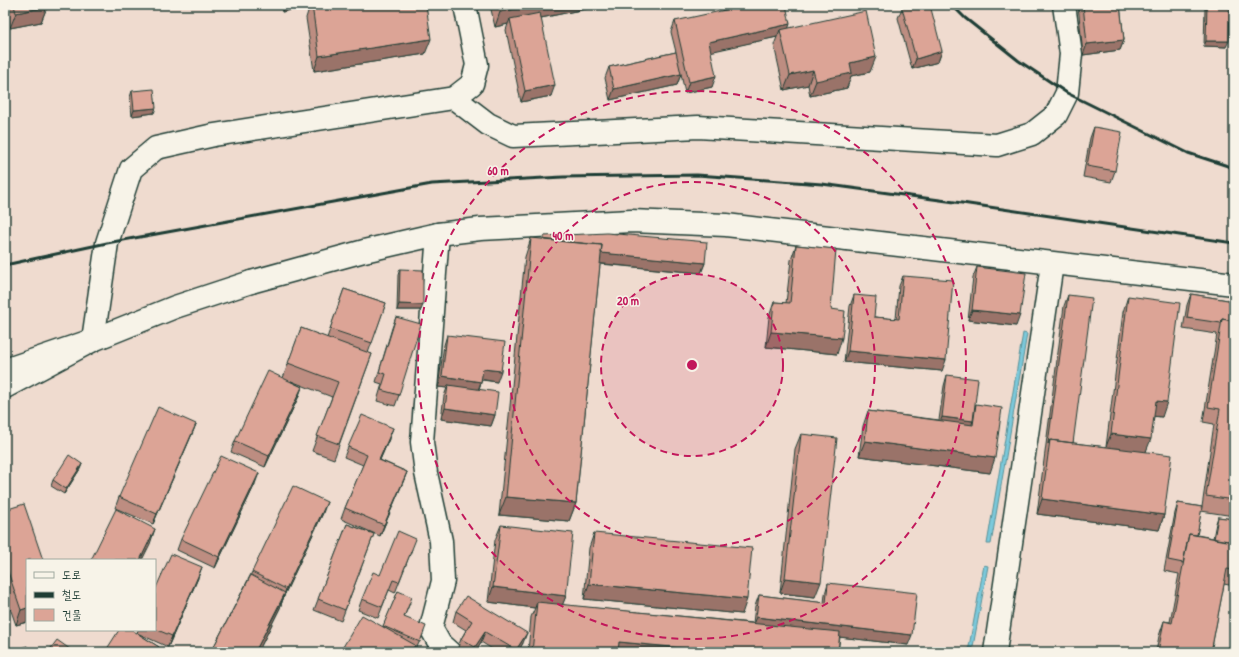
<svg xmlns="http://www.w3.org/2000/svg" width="1239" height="657" viewBox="0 0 1239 657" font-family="'Patrick Hand','Poor Story',sans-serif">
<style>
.water{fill:#7cc9db;stroke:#579198}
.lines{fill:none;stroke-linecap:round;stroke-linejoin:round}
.minor-casing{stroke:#1f3d34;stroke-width:25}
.tertiary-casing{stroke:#1f3d34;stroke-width:25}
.secondary-casing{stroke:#1f3d34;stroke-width:25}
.motorway-casing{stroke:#1f3d34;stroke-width:25}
.minor{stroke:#f7f3e8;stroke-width:22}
.tertiary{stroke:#f7f3e8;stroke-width:22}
.secondary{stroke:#f7f3e8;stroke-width:22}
.motorway{stroke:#f7f3e8;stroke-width:22}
.rail{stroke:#1f3d34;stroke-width:3}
.wall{fill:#bd8d81;stroke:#1f3d34}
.shaded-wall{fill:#9a7369;stroke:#1f3d34}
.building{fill:#dca496;stroke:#1f3d34}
.ring{fill:none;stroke:#c2185b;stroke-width:2;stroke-dasharray:7 5}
.centre{fill:#c2185b;stroke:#f7f3e8;stroke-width:2}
.ring-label{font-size:12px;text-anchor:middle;font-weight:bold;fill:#c2185b;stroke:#f7f3e8;stroke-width:3;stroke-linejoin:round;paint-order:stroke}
</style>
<rect width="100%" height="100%" fill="#efdbcf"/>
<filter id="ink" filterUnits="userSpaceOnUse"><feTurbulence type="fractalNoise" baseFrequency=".025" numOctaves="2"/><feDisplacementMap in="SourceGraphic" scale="8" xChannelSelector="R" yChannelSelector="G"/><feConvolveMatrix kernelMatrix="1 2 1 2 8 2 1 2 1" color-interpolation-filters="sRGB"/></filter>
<g filter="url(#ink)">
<path class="water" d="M1023,333L1027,334L991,544H987Z
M984,565L988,566L972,652H968Z"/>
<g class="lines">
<defs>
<path id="minor" d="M454,98L488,124L513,136L698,127L997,145L1032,134L1056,115L1067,93L1071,54L1064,5
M438,234L422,442L426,473L441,541L443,581L431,628L440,644L449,652
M93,340L107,243L131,169L156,148L214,135L454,98L472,84L477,65L465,5
M995,652L1052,264"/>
<path id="tertiary" d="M251,282L364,251L438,234L480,229L631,221L726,225L1234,284"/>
<path id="secondary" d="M5,370L93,340L175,307L251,282"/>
<path id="motorway" d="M5,387L93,340"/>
</defs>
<use href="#minor" class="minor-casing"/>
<use href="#tertiary" class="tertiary-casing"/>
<use href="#secondary" class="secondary-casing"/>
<use href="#motorway" class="motorway-casing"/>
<use href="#minor" class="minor"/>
<use href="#tertiary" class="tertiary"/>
<use href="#secondary" class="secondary"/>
<use href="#motorway" class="motorway"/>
<path class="rail" d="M952,5L965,18L1019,61L1067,93L1188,153L1234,168
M5,265L107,243L432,184L563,177L697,175L822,184L962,203L1234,243"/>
</g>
<path class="wall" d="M6,5H46L47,7L41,22L10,28Z
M281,5H301L300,8L282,12Z
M310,5H426L425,54L314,71L306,18Z
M490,5H605L541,18L551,96L521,102L506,30L508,24L495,27Z
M1078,5H1120L1124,40L1120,50L1083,55Z
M1207,5H1230L1226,47L1204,46L1205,8Z
M902,8L942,51L938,62L912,69L898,18Z
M675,21L789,28L870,72L851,76L847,88L810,96L808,85L784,90L774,45L777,37L711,51L712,87L685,93L681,74L677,85L610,100L605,78L609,67L676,52L671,32Z
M132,91L154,113L132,116L130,97Z
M1094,127L1115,171L1111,182L1083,177L1090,138Z
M544,236L705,263L701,273L600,264L576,503L569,521L499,515L525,257L531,238L543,240Z
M796,245L831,309L837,354L766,347L769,317L774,302L786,303L791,260Z
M977,267L1016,326L968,320L973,277Z
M400,269L421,310H397L398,275Z
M903,276L942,371L844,362L850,306L854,295L874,317L896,319L899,286Z
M344,289L386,303L368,353L372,354L334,459L312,451L332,397L291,381L302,387L298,398L265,467L231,452L235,441L283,378L301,328L327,338Z
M1191,294L1234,301V516L1201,511L1197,535L1213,538L1216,523L1218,517L1234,519V586L1224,584L1211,652H1156L1159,636L1164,621L1170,622L1179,574L1164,571L1175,513L1178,503L1202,507L1214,424L1203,422L1217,334L1183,329L1187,305Z
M1068,295L1073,443L1106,447L1123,312L1128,296L1162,417L1154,416L1146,452L1164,515L1159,530L1037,514L1064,306Z
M396,317L399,395L395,406L377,401L382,384L376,382L392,328Z
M447,335L497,382L482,380L479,389L495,415L491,426L441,419L444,396L447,388L438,387L444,345Z
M947,375L975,409L976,404L990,473L859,456L863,426L868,411L939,420L944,386Z
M196,424L192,434L153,524L115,508L119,497Z
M801,434L815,597L780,593L795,449Z
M389,439L380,460L407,472L403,482L380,536L341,519L345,508L363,465L344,457L348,447Z
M82,464L80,469L64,494L51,486L53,480Z
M255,484L215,568L177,550L181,539Z
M5,510L27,560V622L16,625L5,594Z
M323,513L285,593L280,608L258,652H211L252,572Z
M347,524L374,534L341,621L314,610Z
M501,525L566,596L562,605L753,623L755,606L759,595L824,603L825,594L828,583L908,645L840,637L838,652H528L531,617L535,608L488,602L495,540Z
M594,533L742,614L584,599L589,548Z
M412,549L395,593L389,590L378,618L358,610L362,599L380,575Z
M198,578L168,647L137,633L159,647L157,652H105L137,633L138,630H155V590Z
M398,591L410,603L404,617L424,632L417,647L415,646L413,652H340L383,627Z
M456,611L523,643L518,652H497L481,642L475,652H461L457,650L461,639L466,630L453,622Z"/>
<path class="shaded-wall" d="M284,5H301L300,8L282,12Z
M536,5H605L511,24L510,19L508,24L495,27L500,12Z
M47,7L41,22L10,28L16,13Z
M790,24L786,35L780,30L777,37L705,53L709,42Z
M431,39L425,54L314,71L319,56Z
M1124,40L1120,50L1083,55L1087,44Z
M1206,41H1229L1226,47L1204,46Z
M942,51L938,62L912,69L916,59Z
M876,57L870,72L851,76L847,88L810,96L816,81L850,63Z
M813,70L808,85L784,90L790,75Z
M681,74L677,85L610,100L614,89Z
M716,76L712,87L685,93L689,82Z
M555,85L551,96L521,102L525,91Z
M156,108L154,113L132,116L134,110Z
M543,247L705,263L701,273L539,258Z
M399,304L423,305L421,310H397Z
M972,310L1020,315L1016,326L968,320Z
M771,332L842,338L837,354L766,347Z
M848,351L946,360L942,371L844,362Z
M483,369L501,371L497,382L479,379Z
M442,376L481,382L477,393L448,385L447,388L438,387Z
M302,387L298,398L265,467L269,456Z
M1156,401L1167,402L1162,417L1150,416Z
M445,408L495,415L491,426L441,419Z
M942,417L973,421L969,432L938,428Z
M196,424L192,434L153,524L157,514Z
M393,428L389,439L375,471L379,460Z
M1111,434L1151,439L1145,454L1105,449Z
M865,441L995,458L990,473L859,456Z
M82,464L80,469L64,494L66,489Z
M407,472L403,482L380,536L384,525Z
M259,473L255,484L215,568L219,557Z
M506,497L576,503L569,521L499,515Z
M1042,499L1164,515L1159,530L1037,514Z
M327,502L323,513L283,598L285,593L280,608L258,652H255L283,599L286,589Z
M155,529L150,544L142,560H140Z
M202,567L198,578L168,647L172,636Z
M785,578L821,582L815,597L780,593Z
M589,584L747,599L742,614L584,599Z
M493,587L566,596L560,611L537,602L535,608L488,602Z
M27,608V622L16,625L21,610Z
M756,617L912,635L908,645L752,627Z
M485,632L481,642L475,652H473L475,647Z
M527,633L523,643L518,652H515Z
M619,642L724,652H616Z"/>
<path class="building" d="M14,5H46L47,7L16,13Z
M312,5H426L431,39L319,56Z
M499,5H536L500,12Z
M748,5H786L790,24L709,42L716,76L689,82L675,21Z
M912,5H930L942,51L916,59L902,8Z
M1083,5H1120L1124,40L1087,44Z
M1207,5H1230L1229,41H1206Z
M866,11L876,57L850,63L852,73L816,81L813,70L790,75L780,30Z
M540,13L555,85L525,91L510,19Z
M676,52L681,74L614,89L609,67Z
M154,89L156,108L134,110L132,91Z
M1094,127L1122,132L1115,171L1087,166Z
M607,233L707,242L705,263L601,253L602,245L544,240V236Z
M531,238L602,245L576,503L506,497Z
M796,245L836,249L831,309L845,311L842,338L771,332L774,302L790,303Z
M977,267L1026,273L1020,315L972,310Z
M400,269L423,270V305L399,304Z
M903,276L953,280L946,360L848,351L854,295L876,297L874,317L899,319Z
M344,289L386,303L372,343L330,329Z
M1191,294L1234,301V321L1222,319L1221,323L1187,318Z
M1068,295L1092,298L1073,443L1050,440L1048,444Z
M1128,296L1180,303L1167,402L1156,401L1151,439L1111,434Z
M396,317L421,324L399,395L381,390L386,374L379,372Z
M1222,319L1234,321V500L1206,496L1220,409L1208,407Z
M301,328L372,354L339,444L317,436L338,382L288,363Z
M447,335L505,342L501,371L483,369L481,382L442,376Z
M268,371L302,387L269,456L235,441Z
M947,375L978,379L973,421L942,417Z
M448,385L498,392L495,415L445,408Z
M976,404L1002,408L995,458L865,441L868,411L973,425Z
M158,407L196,424L157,514L119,497Z
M362,415L393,428L379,460L407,472L384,525L345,508L367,455L348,447Z
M801,434L837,438L821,582L785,578Z
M1050,440L1172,455L1164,515L1042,499Z
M69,455L82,464L66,489L53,480Z
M221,456L259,473L219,557L181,539Z
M293,486L327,502L286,589L252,572Z
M1178,503L1202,507L1197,535L1189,534L1188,538L1183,563L1168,560Z
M24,504L43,560H27V608L21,610L5,563V510Z
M116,509L155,529L140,560H91Z
M1218,517L1234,519V542L1214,539Z
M347,524L374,534L345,610L318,599Z
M501,525L573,533L566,596L493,587Z
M398,531L416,539L399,582L393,580L382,607L362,599L373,572L380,575Z
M594,533L752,548L747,599L589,584Z
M1189,534L1234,542V570L1227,569L1211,652H1158L1164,621L1172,623Z
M171,554L202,567L172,636L155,629V590Z
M251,575L285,593L255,652H211Z
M828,583L917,593L912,635L756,617L759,595L826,603Z
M398,591L412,597L404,617L426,626L420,642L383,626Z
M466,596L527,633L516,650L485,632L475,647L461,639L472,621L456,611Z
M537,602L840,632L838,652H724L619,642L618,652H532Z
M362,615L415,645L411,652H392L385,648L382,652H340Z
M119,630H132L159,647L156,652H105Z
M57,640L74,652H48Z
M27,646L29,652H8Z
M293,650L297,652H292Z"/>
</g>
<circle cx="692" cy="365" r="91" fill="#c2185b" fill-opacity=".12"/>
<g class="ring">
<circle cx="692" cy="365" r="91"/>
<circle cx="692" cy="365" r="183"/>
<circle cx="692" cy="365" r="274"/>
</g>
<circle cx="692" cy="365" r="6" class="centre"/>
<g class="ring-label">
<text x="498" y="175">60 m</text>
<text x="563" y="240">40 m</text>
<text x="628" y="305">20 m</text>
</g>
<rect width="1239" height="657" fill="none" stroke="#f7f3e8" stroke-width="20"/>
<rect x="10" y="10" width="1219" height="637" fill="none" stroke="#1f3d34" stroke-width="1.5" filter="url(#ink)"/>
<rect x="26" y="559" width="130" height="72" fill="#f7f3e8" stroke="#a1aaa0"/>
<rect x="34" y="572" width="20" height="6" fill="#f7f3e8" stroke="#a1aaa0"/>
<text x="62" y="579" font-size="12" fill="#1f3d34">도로</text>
<rect x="34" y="592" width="20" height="6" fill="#1f3d34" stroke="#a1aaa0"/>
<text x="62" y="599" font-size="12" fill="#1f3d34">철도</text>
<rect x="34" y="609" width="20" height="12" fill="#dca496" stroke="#a1aaa0"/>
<text x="62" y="619" font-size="12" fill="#1f3d34">건물</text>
</svg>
